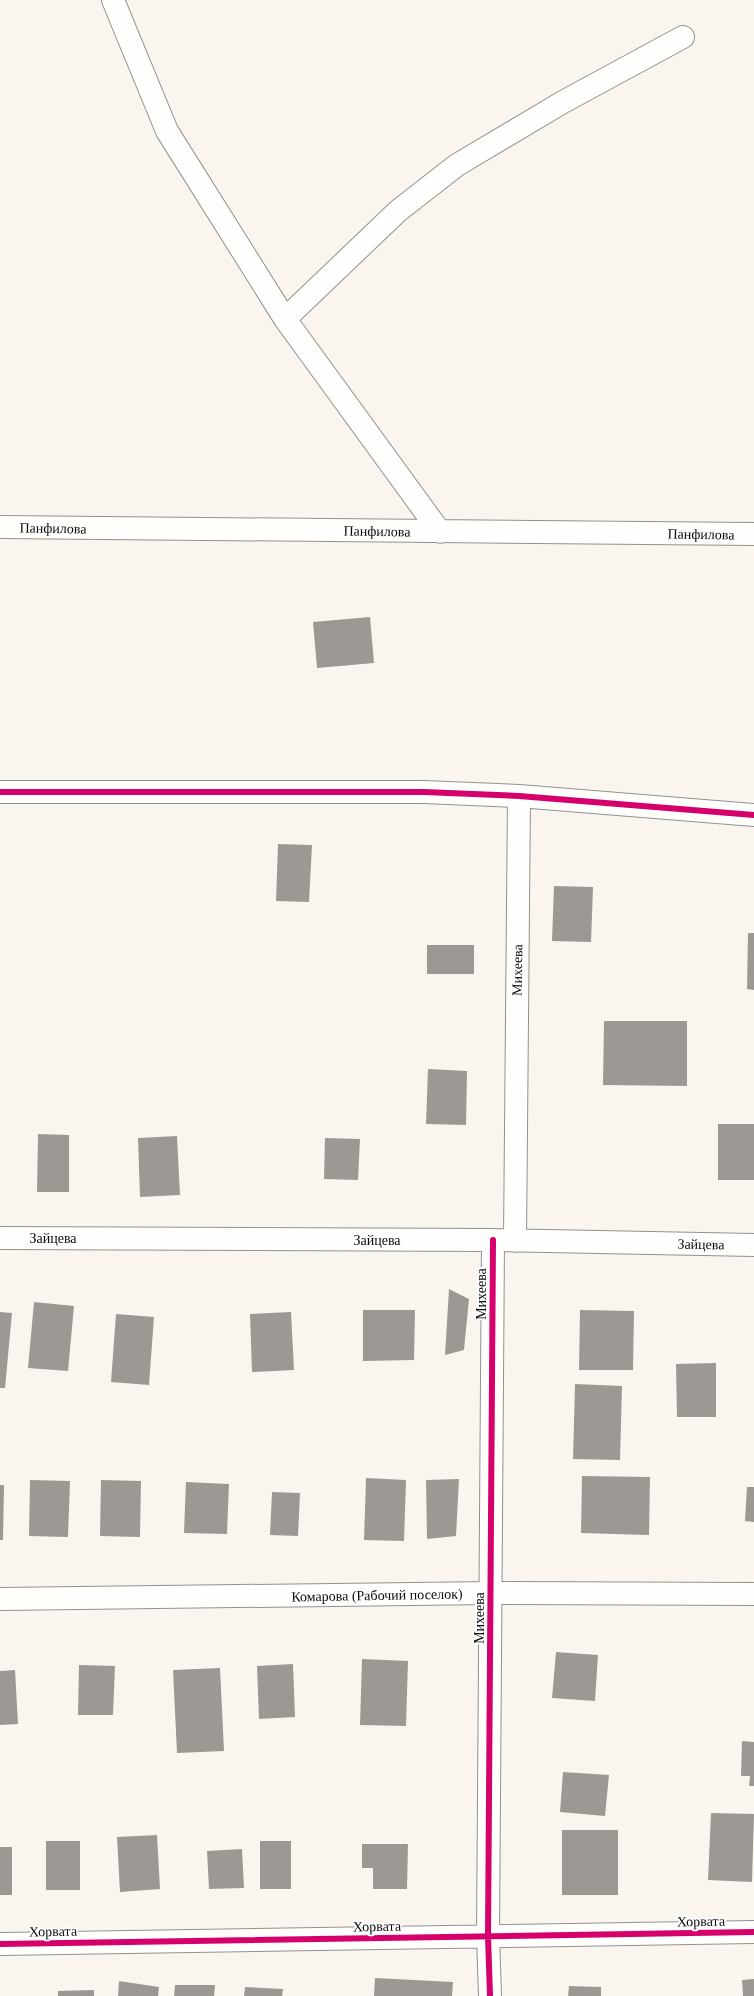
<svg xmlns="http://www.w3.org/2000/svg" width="754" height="1996" viewBox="0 0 754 1996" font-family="'Times New Roman',serif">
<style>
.building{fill:#9c9995}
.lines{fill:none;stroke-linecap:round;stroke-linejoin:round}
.minor-casing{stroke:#93918e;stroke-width:24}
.minor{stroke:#fefefd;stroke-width:22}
.cycleway-casing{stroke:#fff;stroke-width:8}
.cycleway{stroke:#d6006c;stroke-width:6}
.labels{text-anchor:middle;stroke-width:4;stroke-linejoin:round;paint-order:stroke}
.street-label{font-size:14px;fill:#0b0b0b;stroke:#fff}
</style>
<rect width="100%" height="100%" fill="#faf6ef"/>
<path class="building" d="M370,617L374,663L317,668L313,622Z
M278,844L312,845L309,902L276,901Z
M554,886L593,887L591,942L552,941Z
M748,933H754V990L747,989Z
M427,945H474V974H427Z
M604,1021H687V1086L603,1085Z
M428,1069L467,1071L466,1125L426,1124Z
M718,1124H754V1180H718Z
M38,1134L69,1135V1192H37Z
M177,1136L180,1195L140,1197L138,1138Z
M325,1138L360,1139L358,1180L324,1179Z
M449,1289L469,1299L464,1350L445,1355Z
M34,1302L74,1306L68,1371L28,1368Z
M363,1310H415L414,1360L363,1361Z
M580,1310L634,1311L633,1370H579Z
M0,1312L12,1313L5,1388H0Z
M291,1312L294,1370L252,1372L250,1314Z
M116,1314L154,1317L149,1385L111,1382Z
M716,1363V1417H677L676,1364Z
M575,1384L622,1386L620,1460L573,1459Z
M582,1476L650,1477L649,1535L581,1533Z
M366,1478L406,1480L404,1541L364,1540Z
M459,1479L456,1536L427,1539L426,1480Z
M30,1480L70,1481L68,1537L29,1536Z
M101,1480L141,1481L140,1537L100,1536Z
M186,1482L229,1484L227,1534L184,1533Z
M0,1485H4L3,1540H0Z
M747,1487H754V1522L745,1521Z
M272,1492L300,1493L298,1536L270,1535Z
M556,1652L598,1655L595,1701L552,1698Z
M362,1659L408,1661L406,1726L360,1725Z
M293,1664L295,1717L259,1719L257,1666Z
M79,1665L115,1666L113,1715H78Z
M220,1668L224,1751L177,1753L173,1670Z
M15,1670L18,1724L0,1725V1671Z
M742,1741L754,1742V1786H749L750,1776H741Z
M563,1772L609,1775L605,1816L560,1812Z
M711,1813L754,1814L752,1882L708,1880Z
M562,1830H618V1895H562Z
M157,1835L160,1889L120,1892L117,1837Z
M46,1841H80V1890H46Z
M260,1841H291V1889H260Z
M362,1844H408L407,1889H373V1868H362Z
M0,1847H12V1895H0Z
M242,1849L244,1888L209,1889L207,1851Z
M375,1978L453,1982L452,1996H374Z
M754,1979V1996H743L742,1980Z
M119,1981L159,1987L158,1996H118Z
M175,1985H215L214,1996H174Z
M569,1986L601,1987V1996H568Z
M245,1987L283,1989L282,1996H244Z
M94,1990V1996H58V1991Z"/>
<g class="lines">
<defs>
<path id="minor" d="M113,0L167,131L285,319L440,532
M285,319L398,211L457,165L563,102L683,37
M0,527L754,534
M0,792H424L519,796L754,815
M0,1238L493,1240L754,1245
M515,1241L519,796
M0,1599L491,1593L754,1594
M0,1944L754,1932
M490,1996L488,1936L493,1240"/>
</defs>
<use href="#minor" class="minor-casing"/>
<use href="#minor" class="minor"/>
<defs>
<path id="cycleway" d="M0,792H424L519,796L754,815
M0,1944L754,1932
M490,1996L488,1936L493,1240"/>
</defs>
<use href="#cycleway" class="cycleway-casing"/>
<use href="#cycleway" class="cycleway"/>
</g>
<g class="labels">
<g class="street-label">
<text transform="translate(53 528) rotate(1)" y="5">Панфилова</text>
<text transform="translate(377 531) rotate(1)" y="5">Панфилова</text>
<text transform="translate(701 534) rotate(1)" y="5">Панфилова</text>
<text transform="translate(517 970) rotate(-89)" y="5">Михеева</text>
<text x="53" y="1243">Зайцева</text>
<text x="377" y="1245">Зайцева</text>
<text transform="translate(701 1244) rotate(1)" y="5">Зайцева</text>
<text transform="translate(481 1294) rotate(-90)" y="5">Михеева</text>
<text transform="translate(377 1595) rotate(-1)" y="5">Комарова (Рабочий поселок)</text>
<text transform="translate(479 1618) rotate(-90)" y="5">Михеева</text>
<text transform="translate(701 1921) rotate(-1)" y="5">Хорвата</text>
<text transform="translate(377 1926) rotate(-1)" y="5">Хорвата</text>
<text transform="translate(53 1931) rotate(-1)" y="5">Хорвата</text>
</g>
</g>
</svg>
